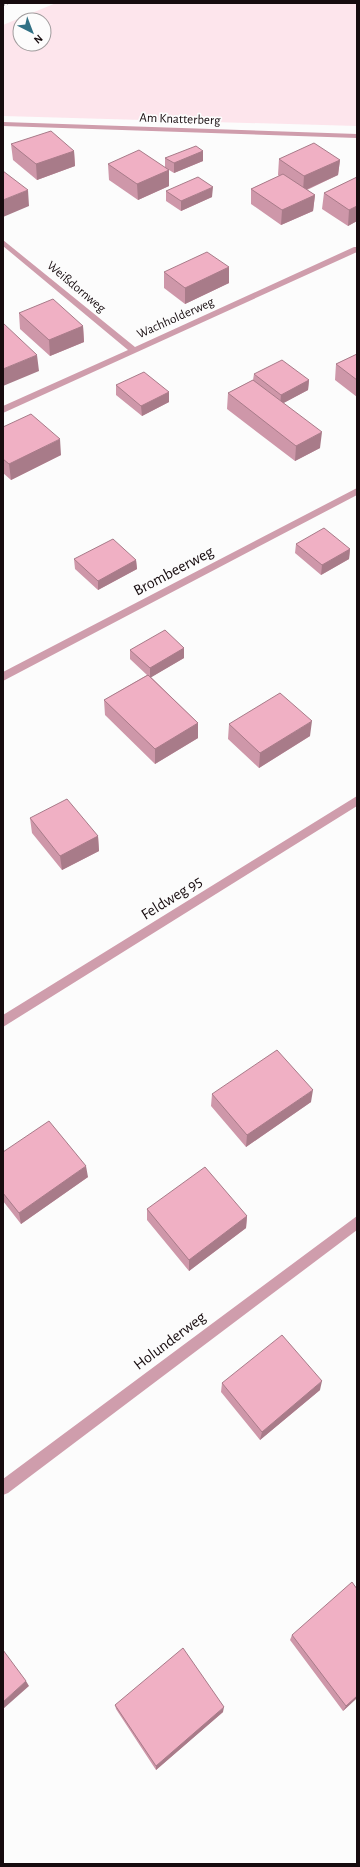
<svg xmlns="http://www.w3.org/2000/svg" width="360" height="1867" viewBox="0 0 360 1867" font-family="'Alegreya Sans',sans-serif">
<style>
.green{fill:#fde5ec;fill-rule:evenodd}
.lines{fill:none;stroke-linecap:round;stroke-linejoin:round}
.street{fill:#cf9dac;fill-rule:evenodd}
.rail{stroke:#797374;stroke-width:2;stroke-dasharray:1.5 2.5;stroke-linecap:butt}
.wall{fill:#ce97a9}
.shaded-wall{fill:#a87b89}
.building{fill:#f0b0c4;stroke:#a87b89}
.labels{text-anchor:middle;stroke-width:3.5;stroke-linejoin:round;paint-order:stroke}
.far-street-label{font-size:13px;fill:#160b0e;stroke:#fcfcfc}
.street-label{font-size:16px;fill:#160b0e;stroke:#fcfcfc}
</style>
<rect width="100%" height="100%" fill="#fcfcfc"/>
<path class="green" d="M56,3H357V126L3,116V25ZM20,20H44V44H20Z"/>
<g class="lines">
<path class="street" d="M3,122L357,134V138L3,126Z
M3,240L135,347L354,247H357V252L3,413V406L128,350L3,246Z
M357,488V495L3,681V672Z
M357,796V806L3,1027V1015Z
M357,1216V1230L8,1493L3,1495V1479Z"/>
<path class="rail" d="M3,5L8,3"/>
</g>
<path class="wall" d="M11,144L74,151L75,166L37,180L13,160Z
M203,151V161L174,173L169,170V186L138,200L109,180L108,164L165,167V158Z
M279,159L340,160L338,175L307,190L315,195L313,211L281,225L251,204V189L279,176L278,175Z
M357,177V221L348,226L322,209L324,193Z
M166,191L212,197L181,211L166,201Z
M229,267V283L185,304L164,288V272Z
M19,313L83,326L84,342L50,356L20,329Z
M357,354V397L335,380L336,364Z
M254,374L309,380L308,390L283,403L320,448L295,461L227,409L228,393L253,380Z
M116,385L169,392V402L142,416L116,395Z
M3,427L61,455L11,480L3,473Z
M296,544L350,549L349,559L321,575L295,553Z
M74,559L136,560L137,569L98,590L75,569Z
M184,648V658L151,677L198,723V738L155,764L105,715L104,700L147,675L130,659V650Z
M229,724L310,736L259,768L228,739Z
M30,818L98,836L99,851L62,870L32,833Z
M212,1094L311,1102L246,1147L211,1106Z
M3,1152L88,1177L21,1224L3,1201Z
M147,1209L247,1216L246,1228L189,1271L147,1220Z
M222,1383L320,1390L260,1440L221,1392Z
M292,1635L357,1698L343,1711L290,1640Z
M115,1705L223,1712L156,1770L116,1709Z"/>
<path class="shaded-wall" d="M74,151L75,166L37,180L36,164Z
M203,151V161L174,173V163Z
M340,160L338,175L303,191L304,176Z
M169,170V186L138,200L137,184Z
M213,187L212,197L181,211V201Z
M28,190L29,206L3,217V200Z
M315,195L313,211L281,225L282,210Z
M357,206V221L348,226L349,210Z
M229,267V283L185,304V288Z
M83,326L84,342L50,356L49,340Z
M37,355L39,371L3,386V369Z
M309,380L308,390L280,405L281,395Z
M169,392V402L142,416L141,406Z
M322,432L320,448L295,461L296,446Z
M60,439L61,455L11,480L9,464Z
M350,549L349,559L321,575L322,565Z
M136,560L137,569L98,590V581Z
M184,648V658L150,678V668Z
M312,721L310,736L259,768L260,753Z
M198,723V738L155,764V749Z
M98,836L99,851L62,870L60,856Z
M313,1090L311,1102L246,1147L247,1135Z
M86,1166L88,1177L21,1224L19,1213Z
M247,1216L246,1228L189,1271V1260Z
M322,1381L320,1390L260,1440L262,1432Z
M26,1681L29,1686L3,1709V1702Z
M357,1696V1698L343,1711L346,1706Z
M224,1707L223,1712L156,1770V1766Z"/>
<path class="building" d="M51,131L74,151L36,164L11,144Z
M314,143L340,160L304,176L279,159Z
M196,146L203,151L174,163L165,158Z
M139,150L169,170L137,184L108,164Z
M3,171L28,190L3,200Z
M283,174L315,195L282,210L251,189Z
M198,177L213,187L181,201L166,191Z
M357,177V206L349,210L324,193Z
M207,252L229,267L185,288L164,272Z
M53,299L83,326L49,340L19,313Z
M3,323L37,355L3,369Z
M357,354V380L336,364Z
M282,360L309,380L281,395L254,374Z
M144,372L169,392L141,406L116,385Z
M253,380L322,432L296,446L228,393Z
M31,414L60,439L9,464L3,459V427Z
M324,528L350,549L322,565L296,544Z
M113,539L136,560L98,581L74,559Z
M165,630L184,648L150,668L130,650Z
M148,675L198,723L155,749L104,700Z
M280,693L312,721L260,753L229,724Z
M67,799L98,836L60,856L30,818Z
M277,1050L313,1090L247,1135L212,1094Z
M49,1121L86,1166L19,1213L3,1193V1152Z
M205,1167L247,1216L189,1260L147,1209Z
M282,1335L322,1381L262,1432L222,1383Z
M352,1582L357,1589V1696L346,1706L292,1635Z
M183,1648L224,1707L156,1766L115,1705Z
M3,1650L26,1681L3,1702Z"/>
<g class="labels">
<g class="far-street-label">
<text transform="translate(180 118) rotate(2)" y="5">Am Knatterberg</text>
<text transform="translate(77 286) rotate(40)" y="5">Weißdornweg</text>
<text transform="translate(175 317) rotate(-24)" y="5">Wachholderweg</text>
</g>
<g class="street-label">
<text transform="translate(173 570) rotate(-28)" y="6">Brombeerweg</text>
<text transform="translate(171 897) rotate(-32)" y="6">Feldweg 95</text>
<text transform="translate(169 1340) rotate(-37)" y="6">Holunderweg</text>
</g>
</g>
<rect width="360" height="1867" fill="none" stroke="#160b0e" stroke-width="8"/>
<g transform="translate(32 32) rotate(138)"><circle r="19" fill="#fcfcfc" stroke="#a09c9d"/>
<path d="M0-3L7 15L0 10L-7 15Z" fill="#307084"/>
<text y="-6" font-size="11" font-weight="bold" text-anchor="middle" fill="#160b0e">N</text>
</g>
</svg>
